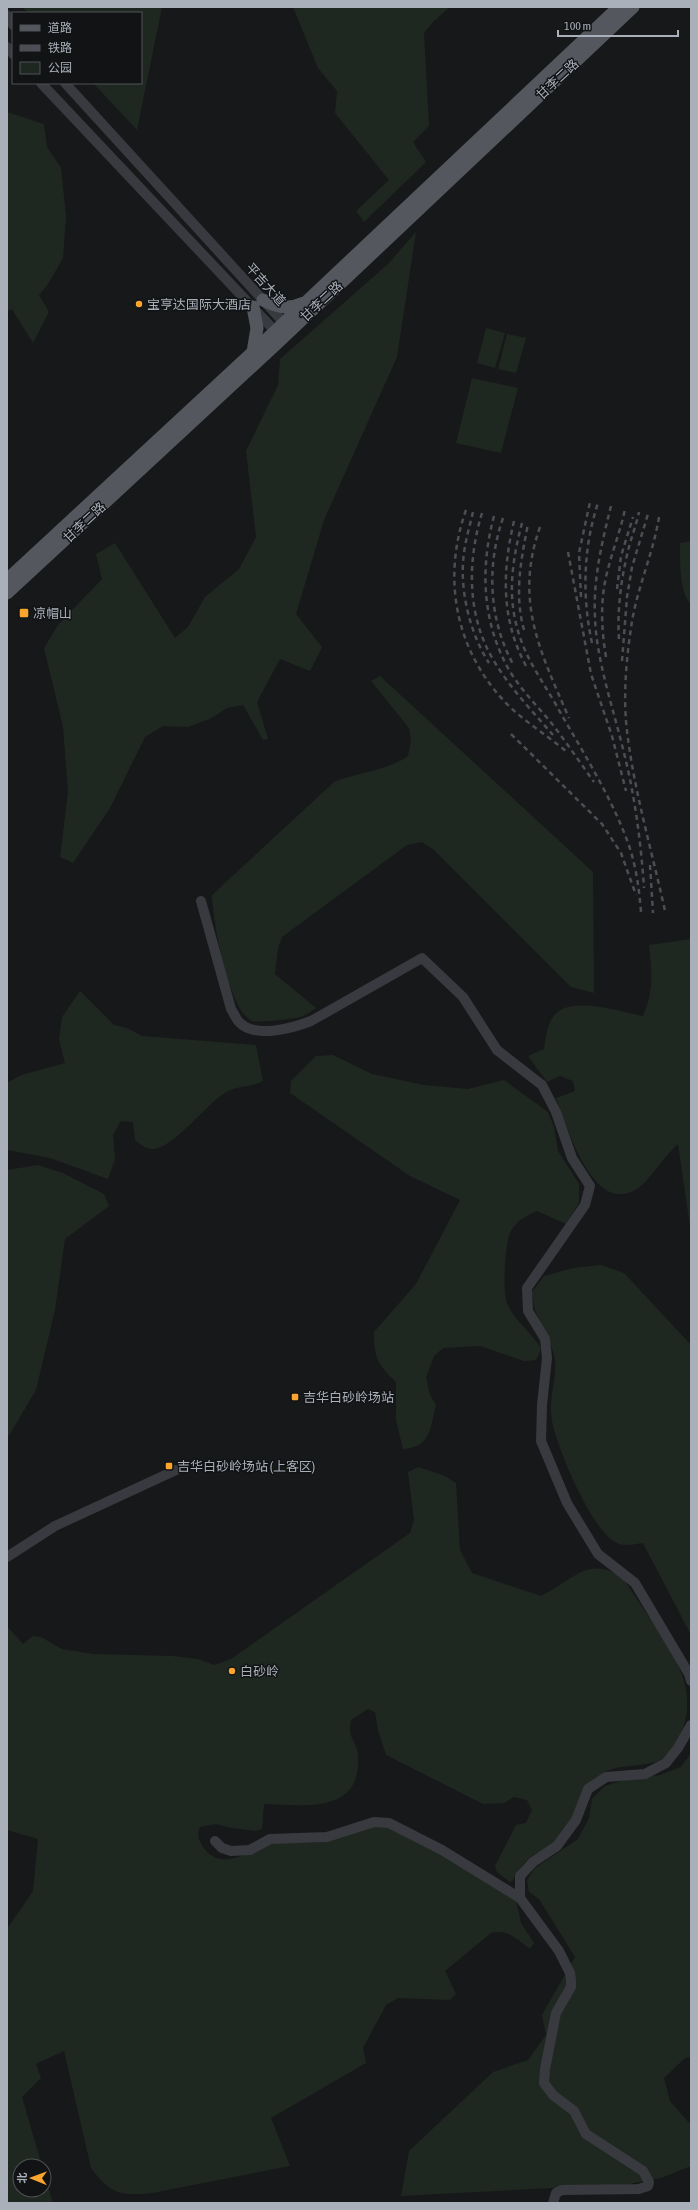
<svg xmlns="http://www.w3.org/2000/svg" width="698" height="2210" viewBox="0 0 698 2210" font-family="'Asap Condensed','Noto Sans SC',sans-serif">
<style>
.green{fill:#1f2820}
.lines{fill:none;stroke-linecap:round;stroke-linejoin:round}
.minor{stroke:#383a3f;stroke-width:10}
.major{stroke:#54575e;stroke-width:13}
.rail{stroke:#4b4e54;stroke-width:2.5;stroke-dasharray:5 4;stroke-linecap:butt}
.poi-dot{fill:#fba52e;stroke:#121315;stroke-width:1.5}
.labels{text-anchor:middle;stroke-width:3;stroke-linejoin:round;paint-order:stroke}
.street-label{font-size:13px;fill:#a9b0ba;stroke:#121315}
.poi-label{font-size:13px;fill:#a9b0ba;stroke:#121315;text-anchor:start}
</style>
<rect width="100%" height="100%" fill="#17181a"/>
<path class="green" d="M22,7H162L137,130L93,83H141V13H28Z
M293,7H450L434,21L424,33L429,126L413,142L426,162L364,222L356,211L389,180L335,113L337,91L318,68Z
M7,112L44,124L47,147L61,168L66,216L63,258L48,284L39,295L49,312L33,343L12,309L7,311Z
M416,232L397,357L324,520L296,614L322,647L310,671L280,659L257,702L268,739L263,740L243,705L227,708L210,719L188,727L163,726L145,737L110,808L73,863L60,857L68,792L63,727L44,648L58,625L102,579L96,554L115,543L175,638L188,627L205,597L239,569L256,537L246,451L278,385L280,359L388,264Z
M486,328L505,333L495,368L477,363Z
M507,334L526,338L516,373L498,369Z
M472,378L518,388L501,453L456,443Z
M691,541V604C679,594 680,558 680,543Z
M380,676L593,872L594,993L571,987L434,850L422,842L407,845L282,937L278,948L275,974L316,1008C312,1011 307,1014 303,1016C298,1019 255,1023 252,1021C228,1009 213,921 212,895L334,782C358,772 387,771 408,756L411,740L409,728L371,681Z
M691,939V1233L678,1144C665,1155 650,1180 637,1189C593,1217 567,1126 556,1098L575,1091L573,1081L560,1076L547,1082L528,1056L544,1049C546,1037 547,1020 558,1012C576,997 622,1012 643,1016C654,991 652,972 649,945Z
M80,991L114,1025L127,1028L142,1036L256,1045L263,1081C250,1088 235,1085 223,1094C204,1107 175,1146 154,1149C146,1150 140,1144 135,1140L133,1122L121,1121L113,1135L115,1159L108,1179L50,1158L7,1150V1083L21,1075L65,1063L59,1039L62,1017Z
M333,1055L372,1074L424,1085L468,1089L504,1080L548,1112L554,1127L558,1151L579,1184V1203L566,1224L537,1211C526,1216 517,1220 511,1231C505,1241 502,1292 507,1303C515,1322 532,1332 541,1349L536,1360L524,1361L480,1346L443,1348L434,1356L426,1377L430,1395L436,1405C430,1429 431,1447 403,1449L396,1420V1382C377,1364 374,1357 374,1332L416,1284L460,1200L410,1176L290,1093L291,1081L316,1056Z
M38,1165L63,1173L104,1194L109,1206L65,1239L55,1310L36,1390L7,1439V1170Z
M601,1265L624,1273L691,1345V1635L643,1543C636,1544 626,1546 619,1544C593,1535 557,1448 552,1421C548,1399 557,1378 555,1360C552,1341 541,1328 535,1310C533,1304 533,1297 532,1292L544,1276L573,1268Z
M418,1467L445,1476L456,1483L460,1550L472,1573L541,1596C572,1581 588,1554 623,1578C635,1597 648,1615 660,1634C683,1669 698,1700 678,1740C674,1746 669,1756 663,1759C642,1770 612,1760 595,1780C581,1795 588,1819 570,1834C547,1853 528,1848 513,1880L510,1882L497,1872L495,1866L516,1825L526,1823L532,1810L527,1800L514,1797L504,1803L483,1804L386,1755L378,1730L375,1712L368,1709L351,1720C347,1741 357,1739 358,1755C362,1815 305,1805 264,1804L262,1829L256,1831L232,1828L216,1824L200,1827C197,1835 198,1840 203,1847C223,1876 256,1845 279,1842C294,1840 309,1845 324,1841C345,1837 367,1822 389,1827C397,1830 406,1835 414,1839C450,1856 482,1879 516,1900L521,1923L534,1943L530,1949C517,1939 508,1929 491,1933L445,1971L456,1994L450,2000L398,1998L386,2005L363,2048L366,2063L271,2118L290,2166L152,2193C121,2196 110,2194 91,2168L64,2051L36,2064L41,2078L22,2097L42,2166H20V2190H44V2173L53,2203H7V1929L33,1891L38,1839L7,1830V1626L23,1644L33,1636L41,1637L62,1649L93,1654L172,1656L198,1659L214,1665L231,1659L410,1533L414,1520L408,1472Z
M691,1753V2056L684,2059L664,2078L670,2101L691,2125V2166L661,2178L629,2184L401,2196L409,2151L493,2072L528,2060L546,2035L542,2015L575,1957L539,1899L529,1892L527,1880L535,1868L578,1839L589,1818L592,1799L605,1786L624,1780L660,1775L681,1767Z"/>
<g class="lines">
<path class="minor" d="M7,15L13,25
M7,47L13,54
M41,83L275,331L286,334L284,323L65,83
M201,901L231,1009C234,1013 236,1019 239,1022C255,1039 293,1028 311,1021L422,958L463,997L497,1050L542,1085L556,1112L572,1158L590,1186L585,1205L527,1288L528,1311L545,1339L547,1358L542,1405L541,1441L567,1503L598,1554L635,1583L689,1674L691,1681
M7,1557L55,1526L176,1470
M215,1841L222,1848L231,1851L250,1850L270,1839L327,1837L374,1822L389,1823L442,1850L520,1898
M553,2203L556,2193L562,2190L639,2189L648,2186L649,2182L643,2171L586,2134L574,2111L553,2095L544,2083L545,2069L556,2013L571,1987V1980L570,1973L559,1951L520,1898V1876L533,1862L557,1846L576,1820L588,1789L606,1777L645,1774L666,1763L678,1748L691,1725"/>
<path class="major" d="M263,300C277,307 289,310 304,303
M253,352L257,328L253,307
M7,580L265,341L619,7
M7,593L276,344L633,7"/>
<path class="rail" d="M611,506C602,542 593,579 595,617C596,659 614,711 624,753C635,797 641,843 644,888
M466,510C442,578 455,649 505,702C523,721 547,735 567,752
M473,512C469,529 464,545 463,563C461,596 471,635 489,663
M482,513C467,562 467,617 494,661C510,688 533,712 553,735
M494,516C480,568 482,622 509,670C520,688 535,704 549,720C564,739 579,761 594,782
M659,517C653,555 636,590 631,628C626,661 623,698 627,731C634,791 652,851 665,911
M503,518C486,567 489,621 514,666
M514,521C502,572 501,619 526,666
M522,523C514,553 508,587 515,619C522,653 538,674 555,703C579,746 607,789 625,835C635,859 639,886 641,912
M540,527C514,601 540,651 569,718
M568,552L591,674L612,736L626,791
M617,589L621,556L633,517
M581,597L579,553L590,502
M524,630C514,594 521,560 528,524
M619,639C617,611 621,579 628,551C631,538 636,526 639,512
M592,643C582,597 583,548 598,503
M606,657C601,627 600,598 608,569C613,549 621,529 625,509
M622,661L627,597L632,567L648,514
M511,734L602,824L621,853L636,895
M650,865L653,913"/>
</g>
<g class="poi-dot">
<circle cx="139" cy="304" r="4"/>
<rect x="19" y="608" width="10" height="10" rx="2"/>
<rect x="291" y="1393" width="8" height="8" rx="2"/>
<rect x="165" y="1462" width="8" height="8" rx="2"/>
<circle cx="232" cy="1671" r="4"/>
</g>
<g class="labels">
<g class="street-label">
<text transform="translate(557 79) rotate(-43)" y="5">甘李二路</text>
<text transform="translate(266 284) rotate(48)" y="5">平吉大道</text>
<text transform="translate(321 301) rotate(-43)" y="5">甘李二路</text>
<text transform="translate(84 522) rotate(-43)" y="5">甘李二路</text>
</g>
<g class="poi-label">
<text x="147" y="309">宝亨达国际大酒店</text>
<text x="33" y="618">凉帽山</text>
<text x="303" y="1402">吉华白砂岭场站</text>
<text x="177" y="1471">吉华白砂岭场站 (上客区)</text>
<text x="240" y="1676">白砂岭</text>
</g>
</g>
<rect width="698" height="2210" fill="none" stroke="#a9b0ba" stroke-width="16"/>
<rect x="12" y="12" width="130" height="72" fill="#121315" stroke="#4e5257"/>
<rect x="20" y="25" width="20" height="6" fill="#54575e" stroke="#4e5257"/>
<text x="48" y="32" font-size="12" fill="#a9b0ba">道路</text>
<rect x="20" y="45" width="20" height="6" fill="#4b4e54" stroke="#4e5257"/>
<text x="48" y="52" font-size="12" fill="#a9b0ba">铁路</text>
<rect x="20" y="62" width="20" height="12" fill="#1f2820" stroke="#4e5257"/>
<text x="48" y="72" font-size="12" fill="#a9b0ba">公园</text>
<g transform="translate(32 2178) rotate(271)"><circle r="19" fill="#121315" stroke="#4e5257"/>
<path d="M0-3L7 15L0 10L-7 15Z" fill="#fba52e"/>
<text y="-6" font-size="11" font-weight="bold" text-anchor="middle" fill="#a9b0ba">北</text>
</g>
<path d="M558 30v6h120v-6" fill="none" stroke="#a9b0ba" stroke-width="2"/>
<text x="564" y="30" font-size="12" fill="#a9b0ba" stroke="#121315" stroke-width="3" paint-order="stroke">100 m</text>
</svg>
